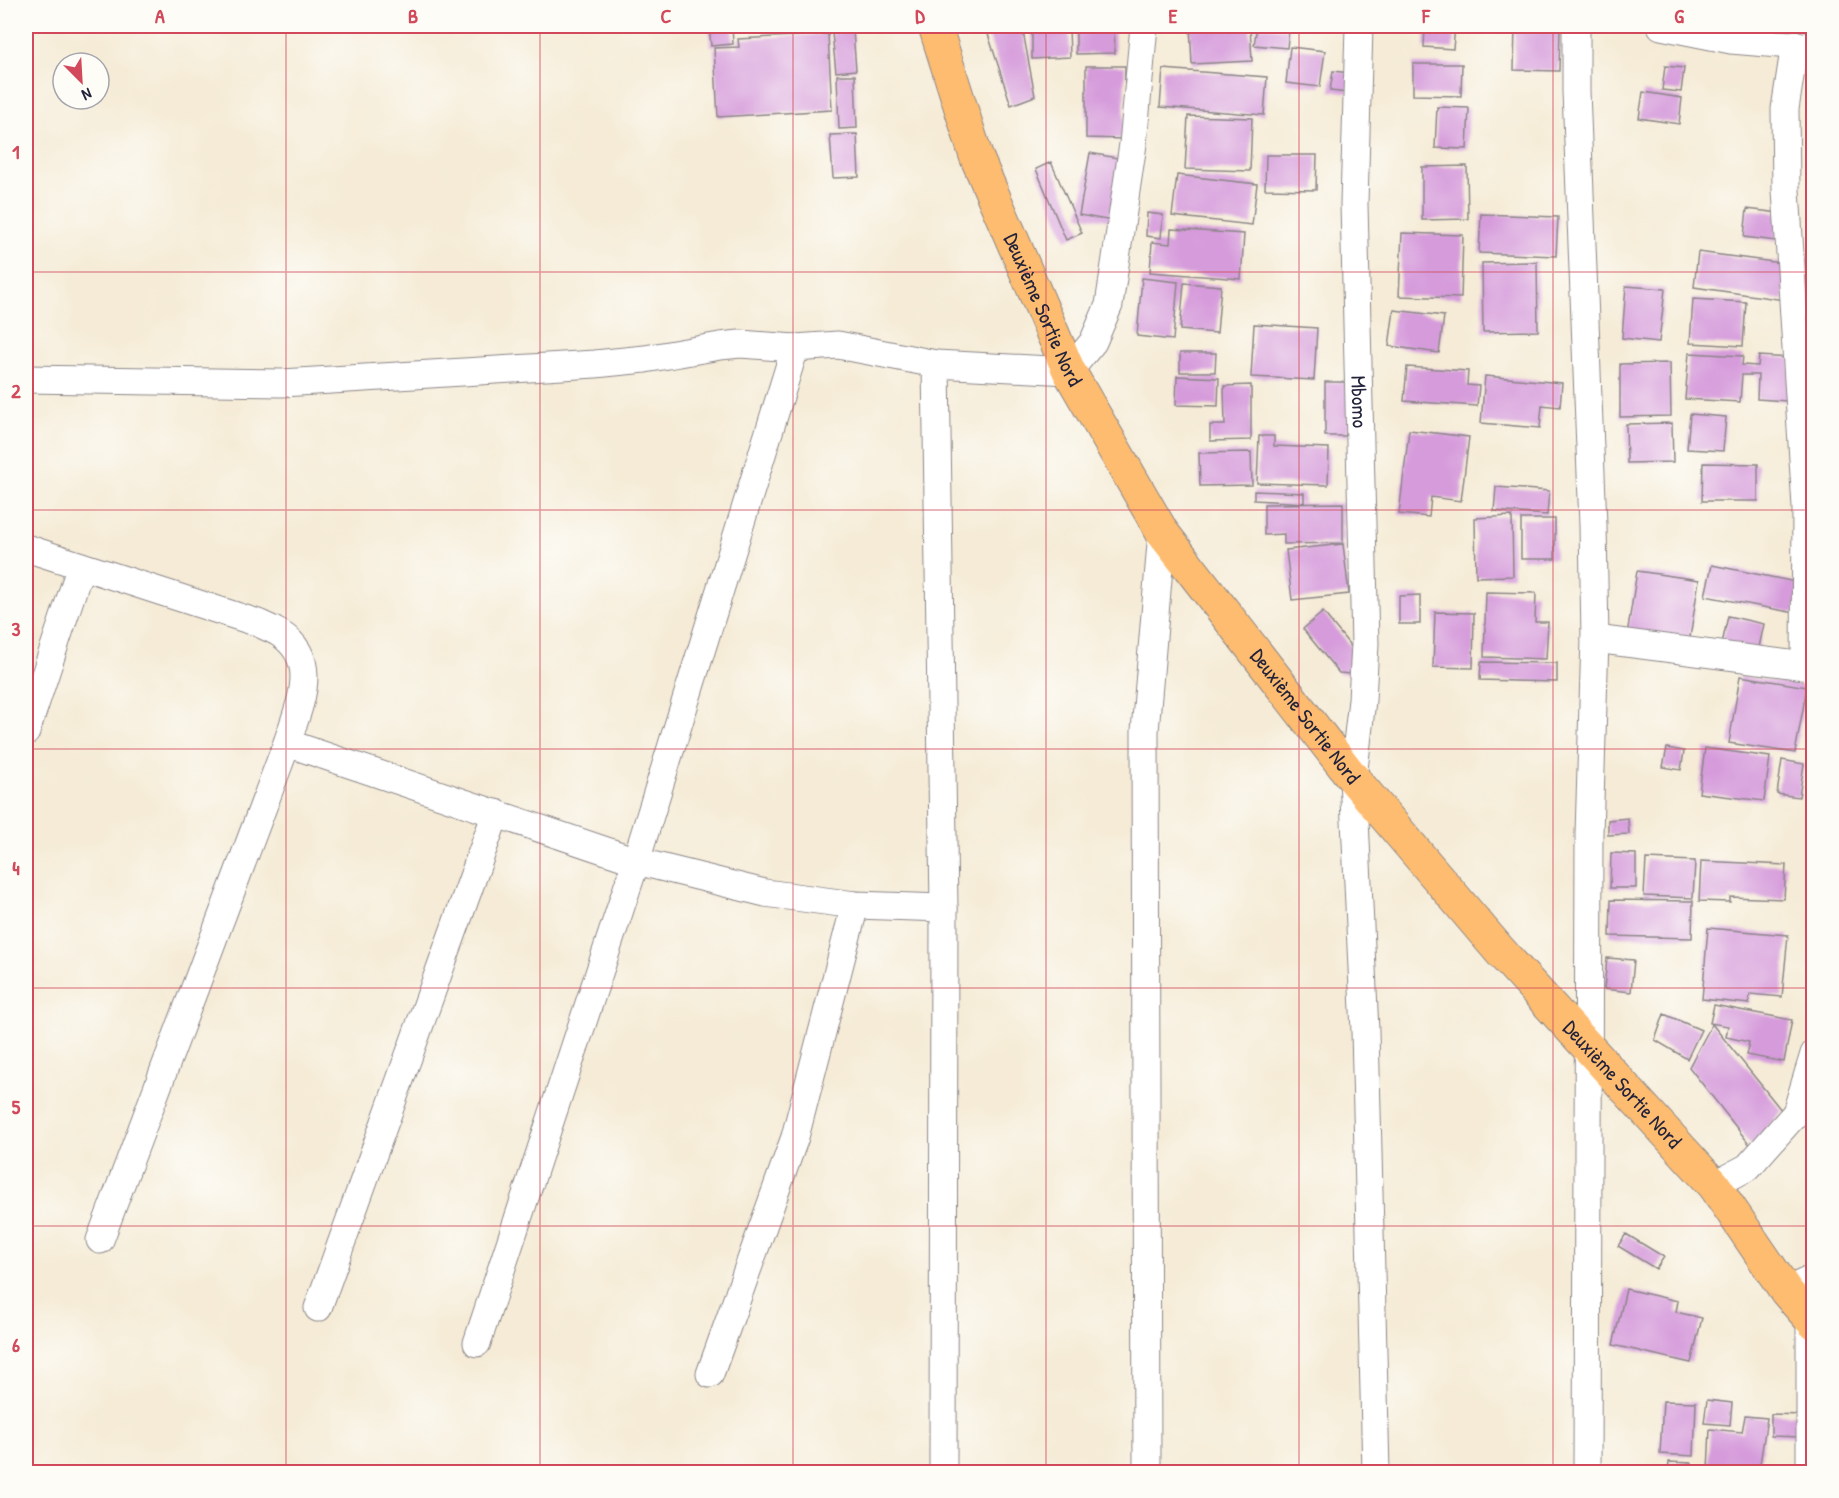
<svg xmlns="http://www.w3.org/2000/svg" width="1839" height="1498" viewBox="0 0 1839 1498" font-family="'Patrick Hand',sans-serif">
<style>
.building{fill:#d69bdb}
.lines{fill:none;stroke-linecap:round;stroke-linejoin:round}
.minor-casing{stroke:#8c8688;stroke-width:29}
.primary-casing{stroke:#8c8688;stroke-width:35}
.minor{stroke:#fff;stroke-width:27}
.primary{stroke:#fdbc70;stroke-width:33}
.grid{fill:none;stroke:#d1495b;stroke-width:1.5;stroke-opacity:0.55}
.labels{text-anchor:middle;stroke-width:5;stroke-linejoin:round;paint-order:stroke}
.street-label{font-size:21px;fill:#22223b;stroke:#fdfcf7}
.neatline{fill:none;stroke:#d1495b;stroke-width:2}
.grid-label{font-size:20px;text-anchor:middle;font-weight:bold;fill:#d1495b}
</style>
<rect width="100%" height="100%" fill="#fdfcf7"/>
<filter id="ink" filterUnits="userSpaceOnUse"><feTurbulence type="fractalNoise" baseFrequency=".0167" numOctaves="2"/><feDisplacementMap in="SourceGraphic" scale="12" xChannelSelector="R" yChannelSelector="G"/><feConvolveMatrix kernelMatrix="1 2 1 2 8 2 1 2 1" color-interpolation-filters="sRGB"/></filter>
<filter id="wash" filterUnits="userSpaceOnUse"><feTurbulence type="fractalNoise" baseFrequency=".008" numOctaves="4" result="noise"/><feDisplacementMap in="SourceGraphic" scale="24" xChannelSelector="R" yChannelSelector="G"/><feGaussianBlur stdDeviation="1.35" result="paint"/><feColorMatrix in="noise" values="0 0 0 0 0 0 0 0 0 0 0 0 0 0 0 0 0 1.4 0 .05"/><feComposite in="paint" operator="in"/></filter>
<g filter="url(#wash)">
<rect width="100%" height="100%" fill="#f5ebd6"/>
<g id="blocks">
<path class="building" d="M709,26H732L733,44L711,46Z
M994,26H1022L1035,96L1011,105L986,28Z
M1032,26H1069L1070,57L1032,59Z
M1076,26H1114L1115,53L1076,54Z
M1190,26H1250L1252,61L1192,64Z
M1257,26L1289,29L1287,48L1254,45Z
M1425,26H1455L1453,49L1424,47Z
M1515,26H1560L1559,71L1514,70Z
M853,31L856,70L836,72L832,33Z
M828,34L832,110L718,117L714,48L739,47L738,39Z
M1290,47L1325,51L1320,87L1286,83Z
M1413,64H1462L1461,96L1413,95Z
M1086,66H1125L1124,139L1086,138Z
M1665,66L1684,68L1681,92L1662,90Z
M1163,69L1267,77L1264,115L1160,107Z
M1333,71L1350,73L1348,93L1330,91Z
M837,75H855L857,128L839,129Z
M1643,92L1682,98L1679,124L1639,118Z
M1437,107L1469,108L1467,149L1435,148Z
M1188,116L1252,118L1250,171L1185,169Z
M857,134L859,177L833,178L830,135Z
M1090,153L1123,159L1112,221L1079,215Z
M1266,155H1317L1316,190L1265,189Z
M1051,162L1082,233L1066,240L1036,169Z
M1467,166L1468,219L1422,220V167Z
M1177,175L1257,184L1252,225L1172,216Z
M1747,209L1779,213L1776,241L1744,237Z
M1147,213L1163,215L1161,238L1146,236Z
M1481,214L1558,217L1556,256L1479,253Z
M1171,229L1244,234L1241,279L1150,272L1152,242L1170,244Z
M1402,233L1463,235L1461,298L1399,296Z
M1698,252L1789,264L1784,300L1694,287Z
M1537,262L1538,331L1483,332L1482,263Z
M1142,278L1178,282L1173,340L1137,336Z
M1184,283L1221,286L1217,333L1180,330Z
M1626,286L1665,289L1659,342L1622,338Z
M1693,299L1746,302L1743,346L1690,343Z
M1394,310L1444,316L1439,353L1389,346Z
M1254,324L1317,328L1314,380L1251,377Z
M1180,353H1216L1215,372H1180Z
M1689,353L1743,356L1742,365L1758,366L1759,356L1791,358L1788,401L1757,399L1758,375H1742L1740,402L1685,399Z
M1670,363L1671,416L1620,417V364Z
M1407,367L1468,371L1467,385L1479,386L1477,406L1404,401Z
M1177,376L1219,378L1218,406L1176,405Z
M1485,376L1562,383L1560,407L1542,405L1540,428L1481,423Z
M1325,382H1349V436H1325Z
M1251,385V440L1210,441V425H1225L1224,386Z
M1690,414L1726,417L1723,451L1687,449Z
M1672,423L1673,462L1627,463L1626,424Z
M1409,430L1469,437L1461,501L1431,497L1429,517L1399,514Z
M1259,436H1274V446L1329,448L1328,485L1257,483Z
M1251,452L1252,485L1200,486L1199,453Z
M1703,463L1758,464V501H1702Z
M1496,487L1549,491L1547,515L1494,511Z
M1254,491L1304,493V503L1254,500Z
M1343,503V543L1284,544V534L1264,535V504Z
M1512,516L1513,576L1476,577L1475,518Z
M1521,519H1555V559H1521Z
M1343,544L1349,594L1292,600L1286,550Z
M1712,565L1801,583L1795,613L1705,596Z
M1637,571L1699,580L1689,644L1627,635Z
M1486,592L1536,593L1535,622H1548L1546,659L1484,657Z
M1420,595V624H1399V596Z
M1323,612L1353,649L1351,674L1339,673L1303,629Z
M1435,612L1474,613L1473,668L1433,667Z
M1728,616L1764,624L1758,652L1722,644Z
M1481,662L1557,663V682L1480,680Z
M1740,676L1807,687L1795,753L1729,743Z
M1667,748L1684,751L1681,770L1663,767Z
M1705,748L1770,757L1764,801L1699,793Z
M1782,760L1804,764L1799,797L1777,794Z
M1628,818L1629,834L1608,835V820Z
M1611,853L1636,854V888H1610Z
M1646,859L1695,861L1693,898L1644,896Z
M1701,861L1786,865L1784,899L1730,897V902L1699,901Z
M1611,900L1693,901L1692,938L1610,936Z
M1708,928L1788,935L1782,997L1750,994L1749,1004L1702,999Z
M1607,958L1634,960L1631,992L1604,989Z
M1714,1005L1792,1020L1784,1062L1746,1055L1749,1042L1726,1037L1728,1026L1710,1023Z
M1664,1014L1701,1030L1687,1059L1655,1040Z
M1712,1024L1782,1111L1751,1146L1689,1067Z
M1626,1234L1664,1257L1656,1269L1618,1246Z
M1626,1289L1678,1301L1676,1312L1702,1318L1691,1363L1613,1345Z
M1707,1400L1732,1403L1730,1425L1704,1423Z
M1663,1401L1696,1402L1694,1456L1660,1454Z
M1771,1414L1803,1415L1802,1437L1771,1436Z
M1745,1416L1767,1418L1759,1471L1708,1470L1710,1429L1742,1432Z
M1669,1462L1692,1463V1472H1668Z"/>
</g>
</g>
<g filter="url(#ink)">
<use href="#blocks" fill-opacity="0" stroke="#8c8688" stroke-width="1.5"/>
<g class="lines">
<defs>
<g id="minor">
<path id="s1" d="M1359,26L1354,204L1365,644L1362,700L1353,778L1365,1031L1376,1472"/>
<path d="M1576,26V91L1593,525L1595,639L1589,834L1587,1472"/>
<path d="M1661,26L1731,40L1814,47"/>
<path d="M1795,44L1785,109L1786,190L1806,507L1805,666"/>
<path d="M936,364L944,908L943,1472"/>
<path d="M26,379L282,383L595,364L645,359L720,346L740,344L795,348"/>
<path d="M26,548L258,623C264,626 272,629 279,633C322,660 299,705 287,743L100,1240"/>
<path d="M1595,639L1805,666L1814,669"/>
<path d="M26,732L81,566"/>
<path d="M287,743L636,861L765,893L855,905L944,908"/>
<path d="M1714,1185L1748,1167L1796,1113L1814,1054"/>
<path d="M1786,1291L1814,1278"/>
<path d="M318,1308L496,813"/>
<path d="M477,1343L636,861L795,348L838,345L936,364L1069,371L1093,342L1109,305L1133,144L1144,26"/>
<path d="M710,1374L795,1137L855,905"/>
<path d="M1147,1472L1145,731L1162,532"/>
<path d="M1810,1472V1319"/>
</g>
<g id="primary">
<path id="s2" d="M935,26L976,156L1069,371L1162,532L1353,778L1500,951L1714,1185L1786,1291L1814,1323"/>
</g>
</defs>
<use href="#minor" class="minor-casing"/>
<use href="#primary" class="primary-casing"/>
<use href="#minor" class="minor"/>
<use href="#primary" class="primary"/>
</g>
</g>
<path class="grid" d="M286,26V1472M540,26V1472M793,26V1472M1046,26V1472M1299,26V1472M1553,26V1472M26,272H1814M26,510H1814M26,749H1814M26,988H1814M26,1226H1814"/>
<g class="labels">
<g class="street-label">
<text dy="7" stroke="none"><textPath href="#s2" startOffset="304">Deuxième Sortie Nord</textPath></text>
<text dy="7" stroke="none"><textPath href="#s1" startOffset="376">Mbomo</textPath></text>
<text dy="7" stroke="none"><textPath href="#s2" startOffset="790">Deuxième Sortie Nord</textPath></text>
<text dy="7" stroke="none"><textPath href="#s2" startOffset="1276">Deuxième Sortie Nord</textPath></text>
</g>
</g>
<rect width="1839" height="1498" fill="none" stroke="#fdfcf7" stroke-width="66"/>
<g transform="translate(81 81) rotate(156)"><circle r="28" fill="#fdfcf7" stroke="#a5a5ac" stroke-width="1.5"/>
<path d="M0-4.5L10 22L0 15L-10 22Z" fill="#d1495b"/>
<text y="-9" font-size="16" font-weight="bold" text-anchor="middle" fill="#22223b">N</text>
</g>
<rect x="33" y="33" width="1773" height="1432" class="neatline"/>
<g class="grid-label">
<text x="160" y="23">A</text>
<text x="413" y="23">B</text>
<text x="666" y="23">C</text>
<text x="920" y="23">D</text>
<text x="1173" y="23">E</text>
<text x="1426" y="23">F</text>
<text x="1679" y="23">G</text>
<text x="16" y="159">1</text>
<text x="16" y="398">2</text>
<text x="16" y="636">3</text>
<text x="16" y="875">4</text>
<text x="16" y="1114">5</text>
<text x="16" y="1352">6</text>
</g>
</svg>
